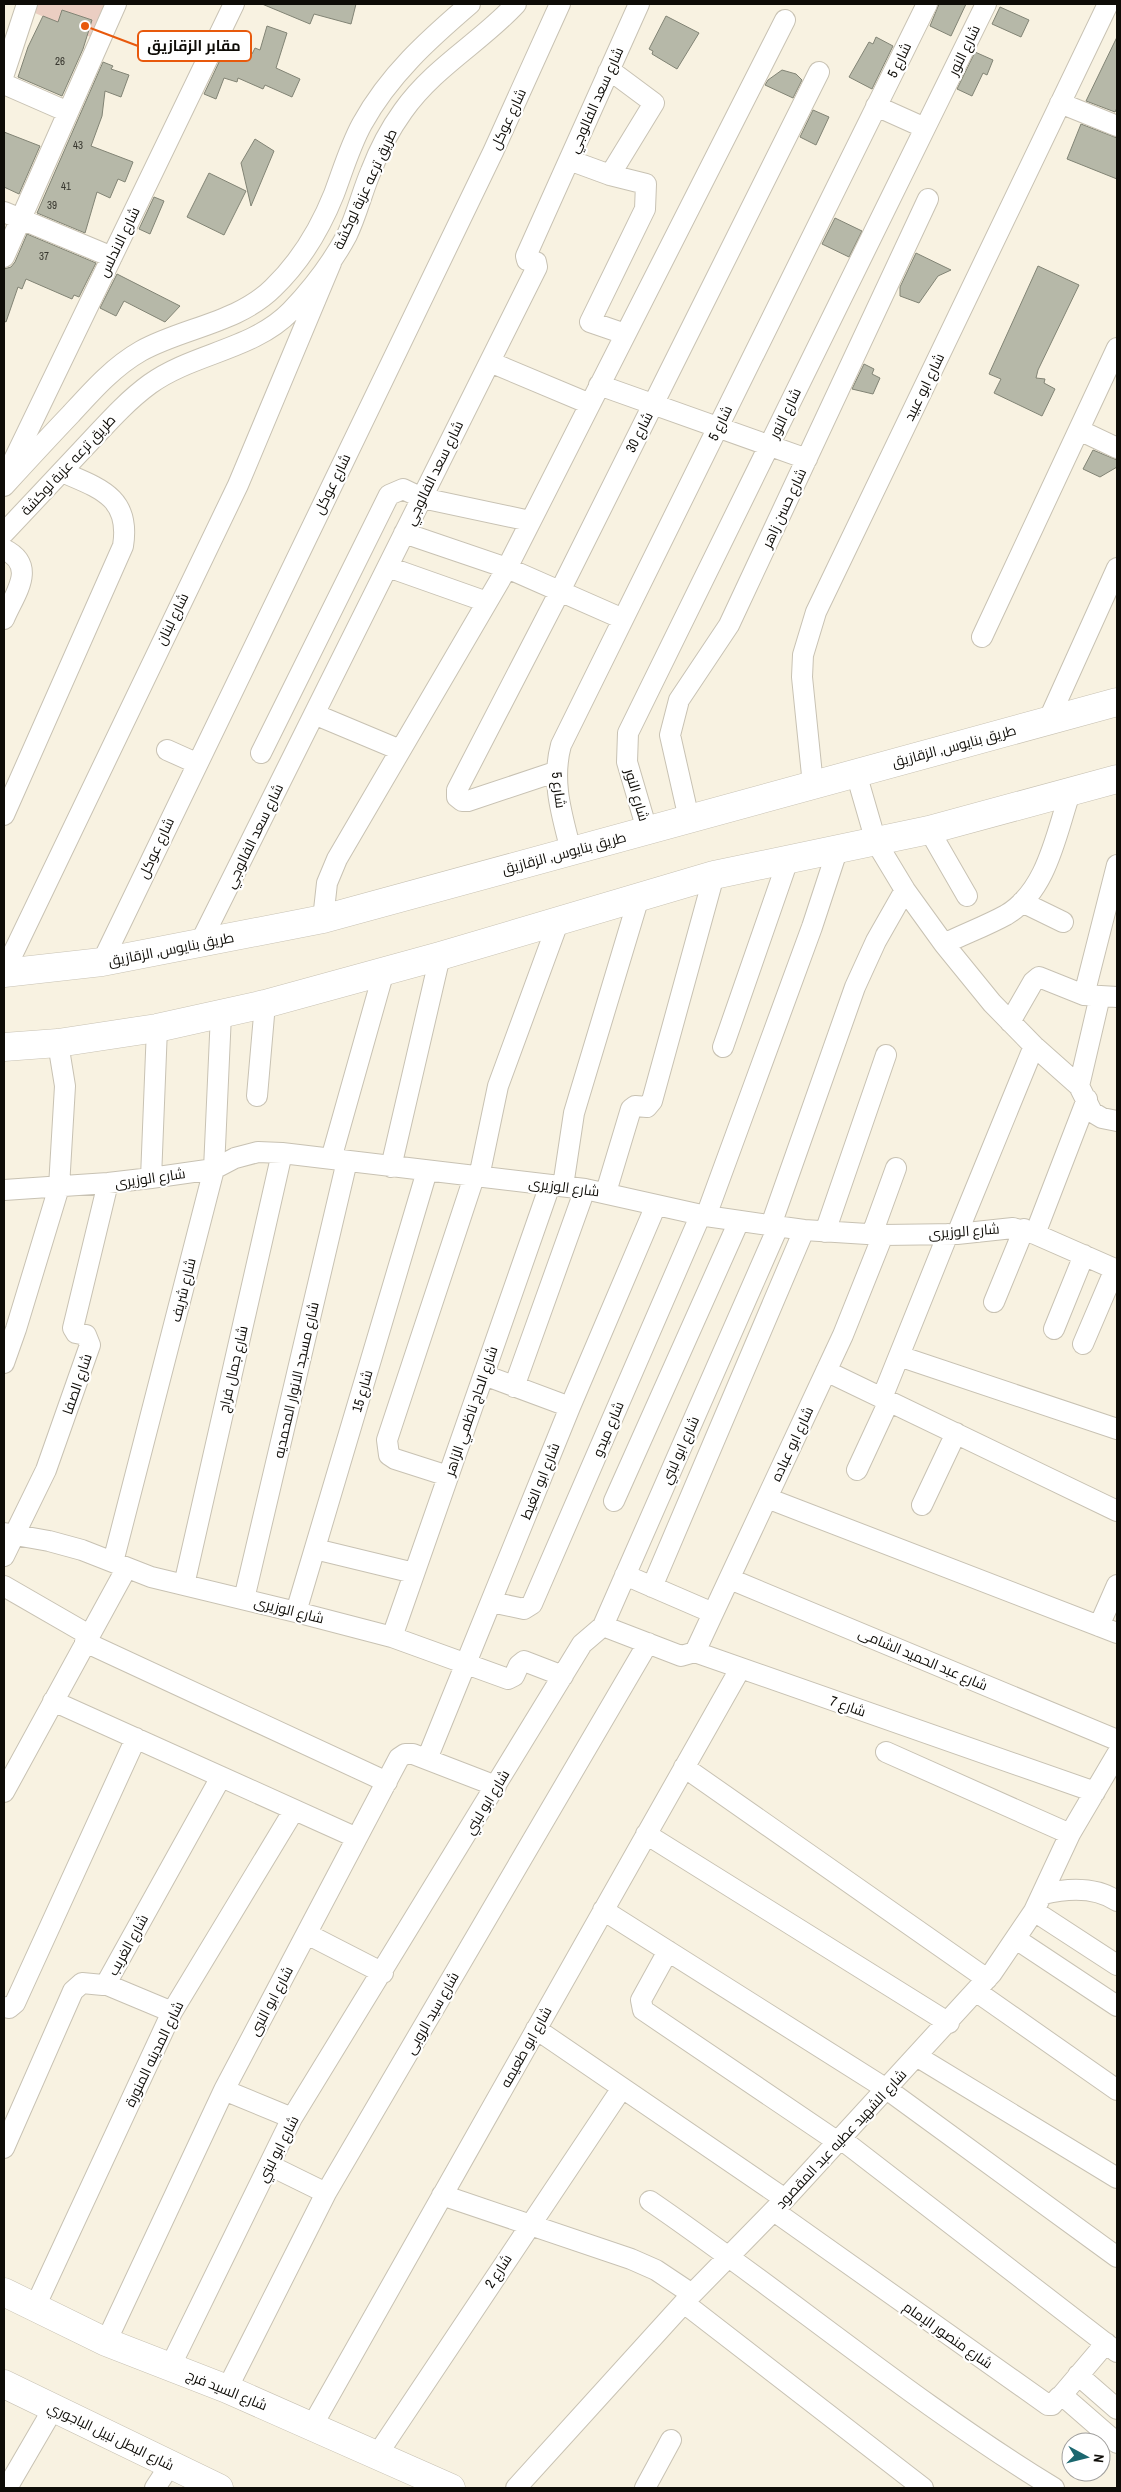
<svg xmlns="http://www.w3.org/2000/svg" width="1121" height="2492" viewBox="0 0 1121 2492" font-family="'Archivo Narrow',Cairo,sans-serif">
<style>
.green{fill:#ebcec2}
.building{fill:#b6b8a8;stroke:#828475}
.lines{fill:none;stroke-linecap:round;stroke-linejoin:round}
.street-casing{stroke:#c8c2b3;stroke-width:22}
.secondary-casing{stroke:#c8c2b3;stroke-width:29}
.street{stroke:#fff;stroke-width:20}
.secondary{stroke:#fff;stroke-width:28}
.labels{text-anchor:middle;stroke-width:4.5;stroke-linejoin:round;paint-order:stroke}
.number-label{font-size:11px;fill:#38372f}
.street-label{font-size:14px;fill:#0e0c07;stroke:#fff}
.leader{fill:none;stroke:#e8590c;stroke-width:2}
.callout-dot{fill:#e8590c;stroke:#fff;stroke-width:2}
.callout{fill:#fff;stroke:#e8590c;stroke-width:2}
.callout-label{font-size:15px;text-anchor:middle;font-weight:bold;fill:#0e0c07}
</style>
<rect width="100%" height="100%" fill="#f8f2e1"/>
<path class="green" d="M14,4H114L100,41Z"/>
<path class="building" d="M262,4H356L351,24L314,14L310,24Z
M939,4H966L951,36L930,26Z
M1000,7L1029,20L1021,37L992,24Z
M62,10L92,20L83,49L62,96L18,77L28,47L43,16L58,22Z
M666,16L699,33L677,69L652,54L653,51L649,49Z
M267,26L287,33L276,68L300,79L292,97L265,85L263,89L238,78L237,82L224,78L216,99L204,94L228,43L252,54L255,48L260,50Z
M876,37L893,46L872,89L849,77L869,42L873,44Z
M1117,37V108L1115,112L1086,101Z
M975,52L993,60L987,75L983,73L972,96L957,89Z
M103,62L113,66L111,69L129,75L121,97L105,91L102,116L91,146L133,162L125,182L118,179L110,198L97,192L85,233L37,213Z
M782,70L796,74L802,80L793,98L765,85L768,80Z
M813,110L829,117L816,145L800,137Z
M1081,124L1117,138V179L1067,159Z
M4,132L40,146L19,194L4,187Z
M255,139L274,151L251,206L241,163Z
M209,173L246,191L224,235L187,217Z
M154,197L164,201L150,234L139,229Z
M835,218L862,231L849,257L822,244Z
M27,234L96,263L79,297L74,295L72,299L26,279L22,289L18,287L6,322L4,321V269L11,267L15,262Z
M916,253L951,270L938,276L919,303L900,296V287Z
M1038,266L1079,285L1038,370L1036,378L1045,379L1044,383L1055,389L1042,416L994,393L1001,379L989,374Z
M117,274L180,306L165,322L124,301L116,316L100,308Z
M864,364L874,369L872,374L880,378L873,394L852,389Z
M1093,450L1117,460V467L1100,477L1083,469Z"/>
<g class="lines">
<defs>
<path id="street" d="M608,72L615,74L654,103L610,175
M4,74L27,4
M4,84L68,112
M1060,103L1117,126
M876,106L925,128
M569,160L610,175L646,184L645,209L590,322L625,334
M4,212L112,257
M4,257L116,4
M490,362L590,404
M599,385L807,459
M1079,430L1117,448
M8,472L234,4
M4,486C26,462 48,438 71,414C92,391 113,367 141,351C182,328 238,323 273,288C300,262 320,229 334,194C343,170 350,146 362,124C389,75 428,40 470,4
M4,533C30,505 56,478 82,450C104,427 124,403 150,384C193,353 253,350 291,311C313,288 332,263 347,235C357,214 362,192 371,171C379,150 390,129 403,111C434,67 481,42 516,4
M404,533L507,568L623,619
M4,549C38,566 15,593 4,619
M388,567L487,602
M982,637L1117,348
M314,714L400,750
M1048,721L1117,568
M167,750L196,763
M261,753L389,495L403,489L422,498L530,521
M555,772L468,801H462L457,797V790L560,591L819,72
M856,773L876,842L905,890L944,944L992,1003L1034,1046L1079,1086L1092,1112L1102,1118L1117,1121
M813,785L802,677L803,655L816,612L1108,4
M4,815L123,546C131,497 99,488 62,472
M689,819L670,735L679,700L729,625L928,199
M647,830L627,762L628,733L986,4
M929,830L967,896
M571,851C562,815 551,782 561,745L927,4
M1022,902L1063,922
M323,919L327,883L337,859L507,568L785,20
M200,943L537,267L536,262L527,260L526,256L639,4
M944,944C964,934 986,926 1006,915C1047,891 1056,834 1070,793
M102,962L493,152L560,4
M4,972L238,485L331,263
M1084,995L1117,865
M1010,1022L1033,982L1039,977L1084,995L1117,997
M723,1047L788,860
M1079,1086L1100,996
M257,1096L265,1004
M331,1159L384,971
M391,1167L440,956
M479,1177L498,1086L559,920
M151,1178L157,1028
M563,1186L574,1113L639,897
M4,1190L108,1183L151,1178L214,1169L235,1158L258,1152L282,1153L585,1189L706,1216L804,1230L883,1235L957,1234L1013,1228L1035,1234L1117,1270
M606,1192L631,1109L635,1106L647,1107L652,1101L714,875
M706,1216L812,927L837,851
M771,1225L855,987L876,941L905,890
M825,1232L886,1055
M872,1234L896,1168
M957,1234L1034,1046
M1035,1234L1087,1099
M994,1302L1024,1229
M1054,1329L1084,1255
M1083,1344L1115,1269
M899,1356L1117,1429
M4,1363L16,1329L59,1187L65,1086L58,1043
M826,1371L1117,1511
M484,1375L570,1407
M514,1387L585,1189
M882,1398L948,1234
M857,1470L889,1401
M448,1476L395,1459L389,1455L387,1440L474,1177
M767,1498L1117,1633
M614,1501L739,1221
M922,1505L956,1433
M4,1533L49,1541L82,1550L151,1577L296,1612L392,1637L508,1679L514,1676L519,1665L524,1661L563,1676
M315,1549L414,1573
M4,1556L46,1470L90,1345L86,1335L76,1333L73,1328L108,1183
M113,1562L214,1169L221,1014
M625,1575L713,1613
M730,1579L1117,1740
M184,1585L282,1153
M4,1586L89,1635
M652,1587L804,1230
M244,1599L347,1161
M491,1602L524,1609L532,1604L701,1214
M296,1612L427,1171
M603,1626L681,1656L695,1652L1095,1792
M1099,1626L1117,1585
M392,1637L550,1185
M85,1642L387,1782
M695,1652L843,1335L883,1235
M53,1701L357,1838
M886,1752L1070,1834
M427,1759L570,1407L656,1205
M684,1767L987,1979
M4,1792L126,1569
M646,1834L949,2023
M1043,1894C1068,1888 1095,1886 1117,1901
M603,1910L888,2090L1117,2257
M1034,1911L1117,1965
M307,1934L383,1973
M1016,1939L1117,2006
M668,1951L641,2000L643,2010L838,2142
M105,1984L172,2012
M977,1992L1117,2090
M4,2007L9,2008L15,2003L136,1738
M536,2029L785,2199
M918,2057L1117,2178
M224,2090L292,2118
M841,2139L1117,2352
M4,2148L73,1991L82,1983L103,1985L107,1982L221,1777
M269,2165L326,2193
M442,2195L631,2259L656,2270L692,2294
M650,2201C786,2294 913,2402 1054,2488
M774,2211L1048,2405H1052L1059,2397L1063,2396L1117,2443
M684,2303L923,2488
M34,2309L172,2012L294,1810
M106,2342L224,2090L399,1758L405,1754H413L496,1786
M170,2367L292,2118L582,1644L603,1626L778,1227
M1078,2375L1117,2409
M227,2389L326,2193L648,1643
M1061,2396L1106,2343
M312,2426L740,1669
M377,2455L622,2088
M7,2488L53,2409
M155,2488L170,2465
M516,2488L692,2294L785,2199L992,1973L1034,1911L1070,1834L1117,1754
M645,2488L671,2440"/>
<path id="secondary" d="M4,973L102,962L323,919L1117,702
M4,1047L58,1043L157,1028L265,1004L440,956L714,875L929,830L1117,779
M4,2292L106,2342L227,2389L451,2488
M4,2384L219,2488"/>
</defs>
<use href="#street" class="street-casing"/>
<use href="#secondary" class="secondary-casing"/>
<use href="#street" class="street"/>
<use href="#secondary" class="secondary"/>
</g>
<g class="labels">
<g class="number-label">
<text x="60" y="65">26</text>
<text x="78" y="149">43</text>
<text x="66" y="190">41</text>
<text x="52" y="209">39</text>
<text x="44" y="260">37</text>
</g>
<g class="street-label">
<text transform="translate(964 50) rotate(-64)" y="5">شارع النور</text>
<text transform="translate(899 60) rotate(-64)" y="5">شارع 5</text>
<text transform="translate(596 100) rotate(-66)" y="5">شارع سعد الفالوجي</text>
<text transform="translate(508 119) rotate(-65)" y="5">شارع عوكل</text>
<text transform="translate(365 189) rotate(-65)" y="5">طريق ترعه عزبة لوكشة</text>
<text transform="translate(119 242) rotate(-64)" y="5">شارع الاندلس</text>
<text transform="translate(924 387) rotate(-64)" y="5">شارع ابو عبيد</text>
<text transform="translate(785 413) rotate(-64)" y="5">شارع النور</text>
<text transform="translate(720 423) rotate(-64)" y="5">شارع 5</text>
<text transform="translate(639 432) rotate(-63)" y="5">شارع 30</text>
<text transform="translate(68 465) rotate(-47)" y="5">طريق ترعه عزبة لوكشة</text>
<text transform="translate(434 473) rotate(-64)" y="5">شارع سعد الفالوجي</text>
<text transform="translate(332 484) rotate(-64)" y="5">شارع عوكل</text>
<text transform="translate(784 508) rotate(-65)" y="5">شارع حسن زاهر</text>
<text transform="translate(172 619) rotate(-64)" y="5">شارع لبنان</text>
<text transform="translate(954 746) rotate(-15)" y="5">طريق بنايوس, الزقازيق</text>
<text transform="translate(559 790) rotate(83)" y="5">شارع 5</text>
<text transform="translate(637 795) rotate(74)" y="5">شارع النور</text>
<text transform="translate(254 836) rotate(-64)" y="5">شارع سعد الفالوجي</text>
<text transform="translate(156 848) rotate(-65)" y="5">شارع عوكل</text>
<text transform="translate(564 853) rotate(-15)" y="5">طريق بنايوس, الزقازيق</text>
<text transform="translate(171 949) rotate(-11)" y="5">طريق بنايوس, الزقازيق</text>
<text transform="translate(150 1178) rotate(-8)" y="5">شارع الوزيرى</text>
<text transform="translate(564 1187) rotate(7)" y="5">شارع الوزيرى</text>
<text transform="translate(964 1231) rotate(-4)" y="5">شارع الوزيرى</text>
<text transform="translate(183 1290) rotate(-76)" y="5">شارع شريف</text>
<text transform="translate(233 1369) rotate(-77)" y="5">شارع جمال فراج</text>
<text transform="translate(296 1380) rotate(-77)" y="5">شارع مسجد الانوار المحمديه</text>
<text transform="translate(77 1384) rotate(-71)" y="5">شارع الصفا</text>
<text transform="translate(362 1391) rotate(-74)" y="5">شارع 15</text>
<text transform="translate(471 1411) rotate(-71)" y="5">شارع الحاج ناظمي الزاهر</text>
<text transform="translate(608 1429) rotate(-67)" y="5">شارع ميدو</text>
<text transform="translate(792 1444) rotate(-65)" y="5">شارع ابو عباده</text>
<text transform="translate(680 1450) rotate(-66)" y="5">شارع ابو لبني</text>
<text transform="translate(540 1481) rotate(-68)" y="5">شارع ابو الغيط</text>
<text transform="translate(289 1610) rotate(14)" y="5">شارع الوزيرى</text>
<text transform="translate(923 1659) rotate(23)" y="5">شارع عبد الحميد الشامى</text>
<text transform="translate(848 1706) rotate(19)" y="5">شارع 7</text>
<text transform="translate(487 1802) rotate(-59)" y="5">شارع ابو لبني</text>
<text transform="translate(128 1945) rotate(-61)" y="5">شارع الغريب</text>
<text transform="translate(271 2001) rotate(-62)" y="5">شارع ابو النبى</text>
<text transform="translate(432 2013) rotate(-60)" y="5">شارع سيد الروبى</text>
<text transform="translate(526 2047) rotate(-61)" y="5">شارع ابو طعيمه</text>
<text transform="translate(154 2054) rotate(-64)" y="5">شارع المدينه المنورة</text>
<text transform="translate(841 2139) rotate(-47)" y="5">شارع الشهيد عطيه عبد المقصود</text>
<text transform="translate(278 2149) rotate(-63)" y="5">شارع ابو لبني</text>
<text transform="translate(498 2271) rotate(-57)" y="5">شارع 2</text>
<text transform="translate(948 2335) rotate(35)" y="5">شارع منصور الإمام</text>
<text transform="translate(227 2390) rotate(22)" y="5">شارع السيد فرج</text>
<text transform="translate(111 2436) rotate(26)" y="5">شارع البطل نبيل الباجوري</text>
</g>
</g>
<path class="leader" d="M85 26L138 46"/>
<circle class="callout-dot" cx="85" cy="26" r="5"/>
<rect class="callout" x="138" y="31" width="113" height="30" rx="5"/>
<g class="callout-label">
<text x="194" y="51">مقابر الزقازيق</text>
</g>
<rect width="1121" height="2492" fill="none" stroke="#0e0c07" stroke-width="10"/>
<g transform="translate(1086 2457) rotate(97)"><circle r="24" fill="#ffffff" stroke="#9f9e9c"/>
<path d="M0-4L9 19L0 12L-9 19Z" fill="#1b676f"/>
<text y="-8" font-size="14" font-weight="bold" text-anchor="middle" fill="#0e0c07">N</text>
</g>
</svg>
